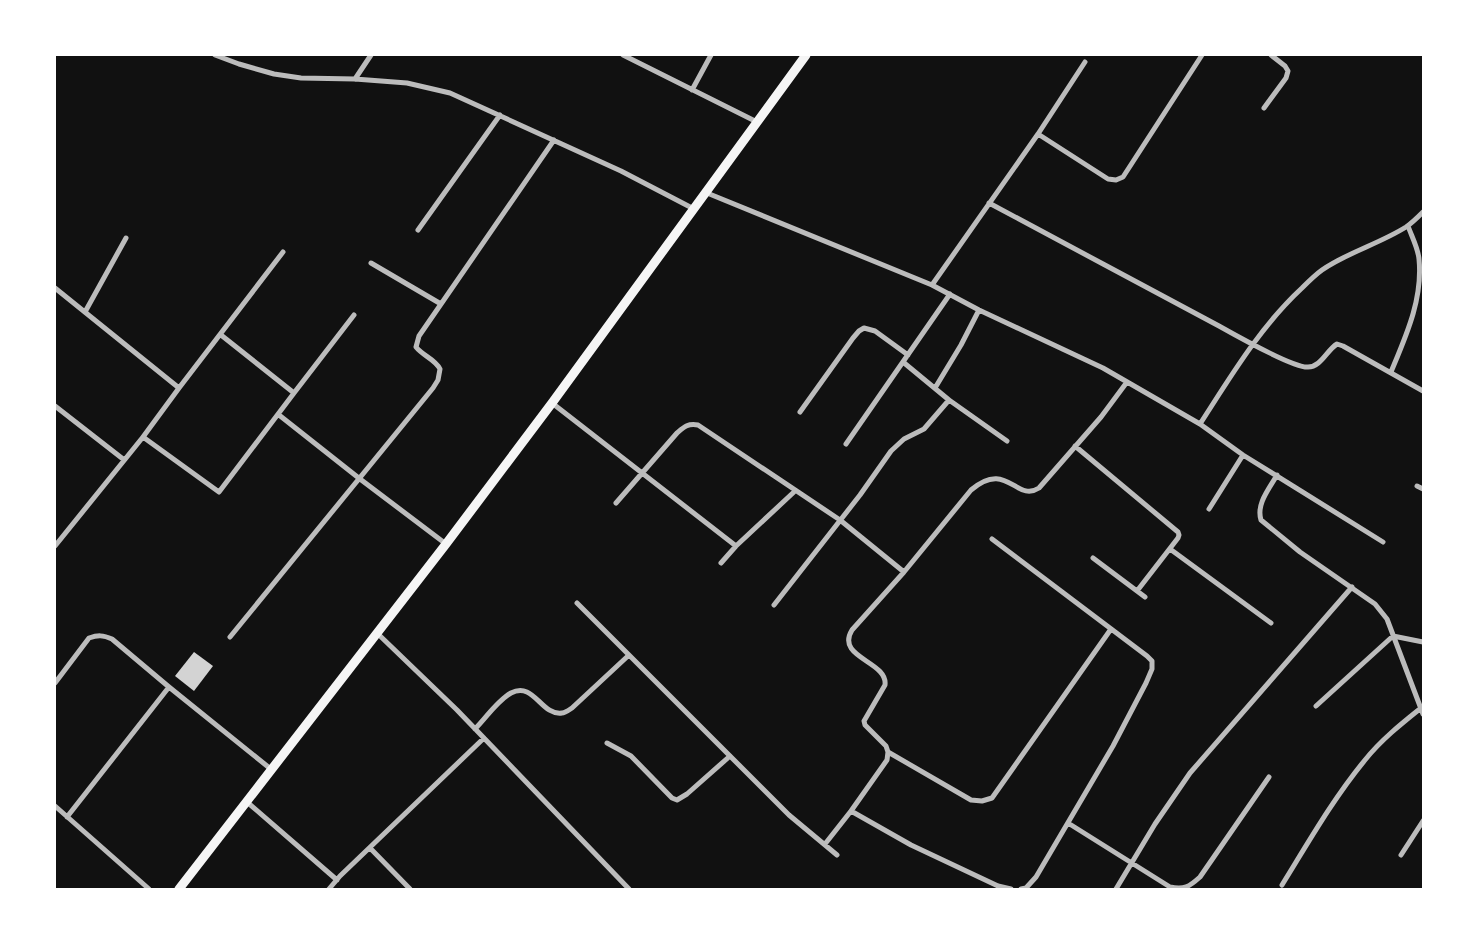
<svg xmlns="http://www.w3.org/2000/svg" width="1478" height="944" viewBox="0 0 1478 944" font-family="Quicksand,sans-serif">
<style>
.building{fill:#d3d3d3}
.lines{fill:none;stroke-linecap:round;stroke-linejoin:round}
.minor{stroke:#bcbcbc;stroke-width:5}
.primary{stroke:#f5f5f5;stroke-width:9}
</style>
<rect width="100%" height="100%" fill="#111"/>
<path class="building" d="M194,652L213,666L194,691L175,676Z"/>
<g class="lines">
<path class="minor" d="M215,55L239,64L274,74L301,78L355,79L407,83L450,93L621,171L694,209
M623,55L757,122
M355,79L371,55
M692,90L711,55
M1264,108L1286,78L1288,71L1285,66L1271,55
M1038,134L1108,179L1116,180L1123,177L1202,55
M707,193L932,285L979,310L1103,368L1200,424L1243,455L1383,542
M989,203C1066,244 1142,285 1219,326C1235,335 1294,368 1308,367C1321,367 1327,350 1337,344L1343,346L1423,391
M418,230L500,115
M371,263L441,304
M932,285L1038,134L1085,62
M55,288L179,388L283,252
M85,312L126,238
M903,362L949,400L1007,441
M1391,372C1406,336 1423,299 1419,259C1418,248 1412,237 1408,226
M935,388L961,345L979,310
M294,393L354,315
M552,403L736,546
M55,406L123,459
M800,412L853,338L859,331L864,328L875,331L908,355
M279,415L360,479L446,544
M1200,424C1231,376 1260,327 1302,288C1308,282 1315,275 1322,270C1348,252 1379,244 1406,227C1412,223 1418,217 1423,212
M143,437L179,388
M846,444L950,294
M1075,446L1178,532L1179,535L1178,538L1137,591
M1277,475C1269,489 1256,504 1261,520L1300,552L1375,604L1387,619L1423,714
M1417,486L1423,489
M616,503L677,433C684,427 688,423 698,425L840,520L904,572
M1209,509L1243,455
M992,539L1147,656L1152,661V669L1146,683L1113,746L1036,877L1026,888L1021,889
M55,546L143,437L219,492L294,393L221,335
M1170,549L1271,623
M1093,558L1145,597
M721,563L736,546L795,491
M577,603L789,815L837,855
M774,605L860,495L891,451L904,439L924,429L949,400
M377,633L457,710L629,889
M230,637L433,388L438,380L440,369C435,359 423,356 416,347L419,336L554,140
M55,683L89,638C98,635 103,635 112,639L169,687L272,770
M1316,706L1393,636L1423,642
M475,729C486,718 497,701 511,693C534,681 541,716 562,713C565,713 569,710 572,708L629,655
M607,743L631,756L672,798L677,800L687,794L730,756
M888,752L971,800L982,801L992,798L1111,629
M247,802L337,880
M55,806L149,889
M851,811L911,845L998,886L1011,889
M67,817L169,687
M1068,823L1170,887C1184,890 1189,887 1200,877L1269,777
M825,844L851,811L887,760L888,752L886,746L865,725L864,721L885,685C888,661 835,658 852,630L904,572L971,490C1007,459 1016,503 1039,488L1101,417L1127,382
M370,848L410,889
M1401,855L1423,821
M1282,885C1308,843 1333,799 1365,760C1381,740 1401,724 1421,708
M329,889L340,876L484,738
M1116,889L1155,824L1190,773L1352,587"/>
<path class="primary" d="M179,889L446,544L552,403L806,55"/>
</g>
<rect width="1478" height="944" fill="none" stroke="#ffffff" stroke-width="112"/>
</svg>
